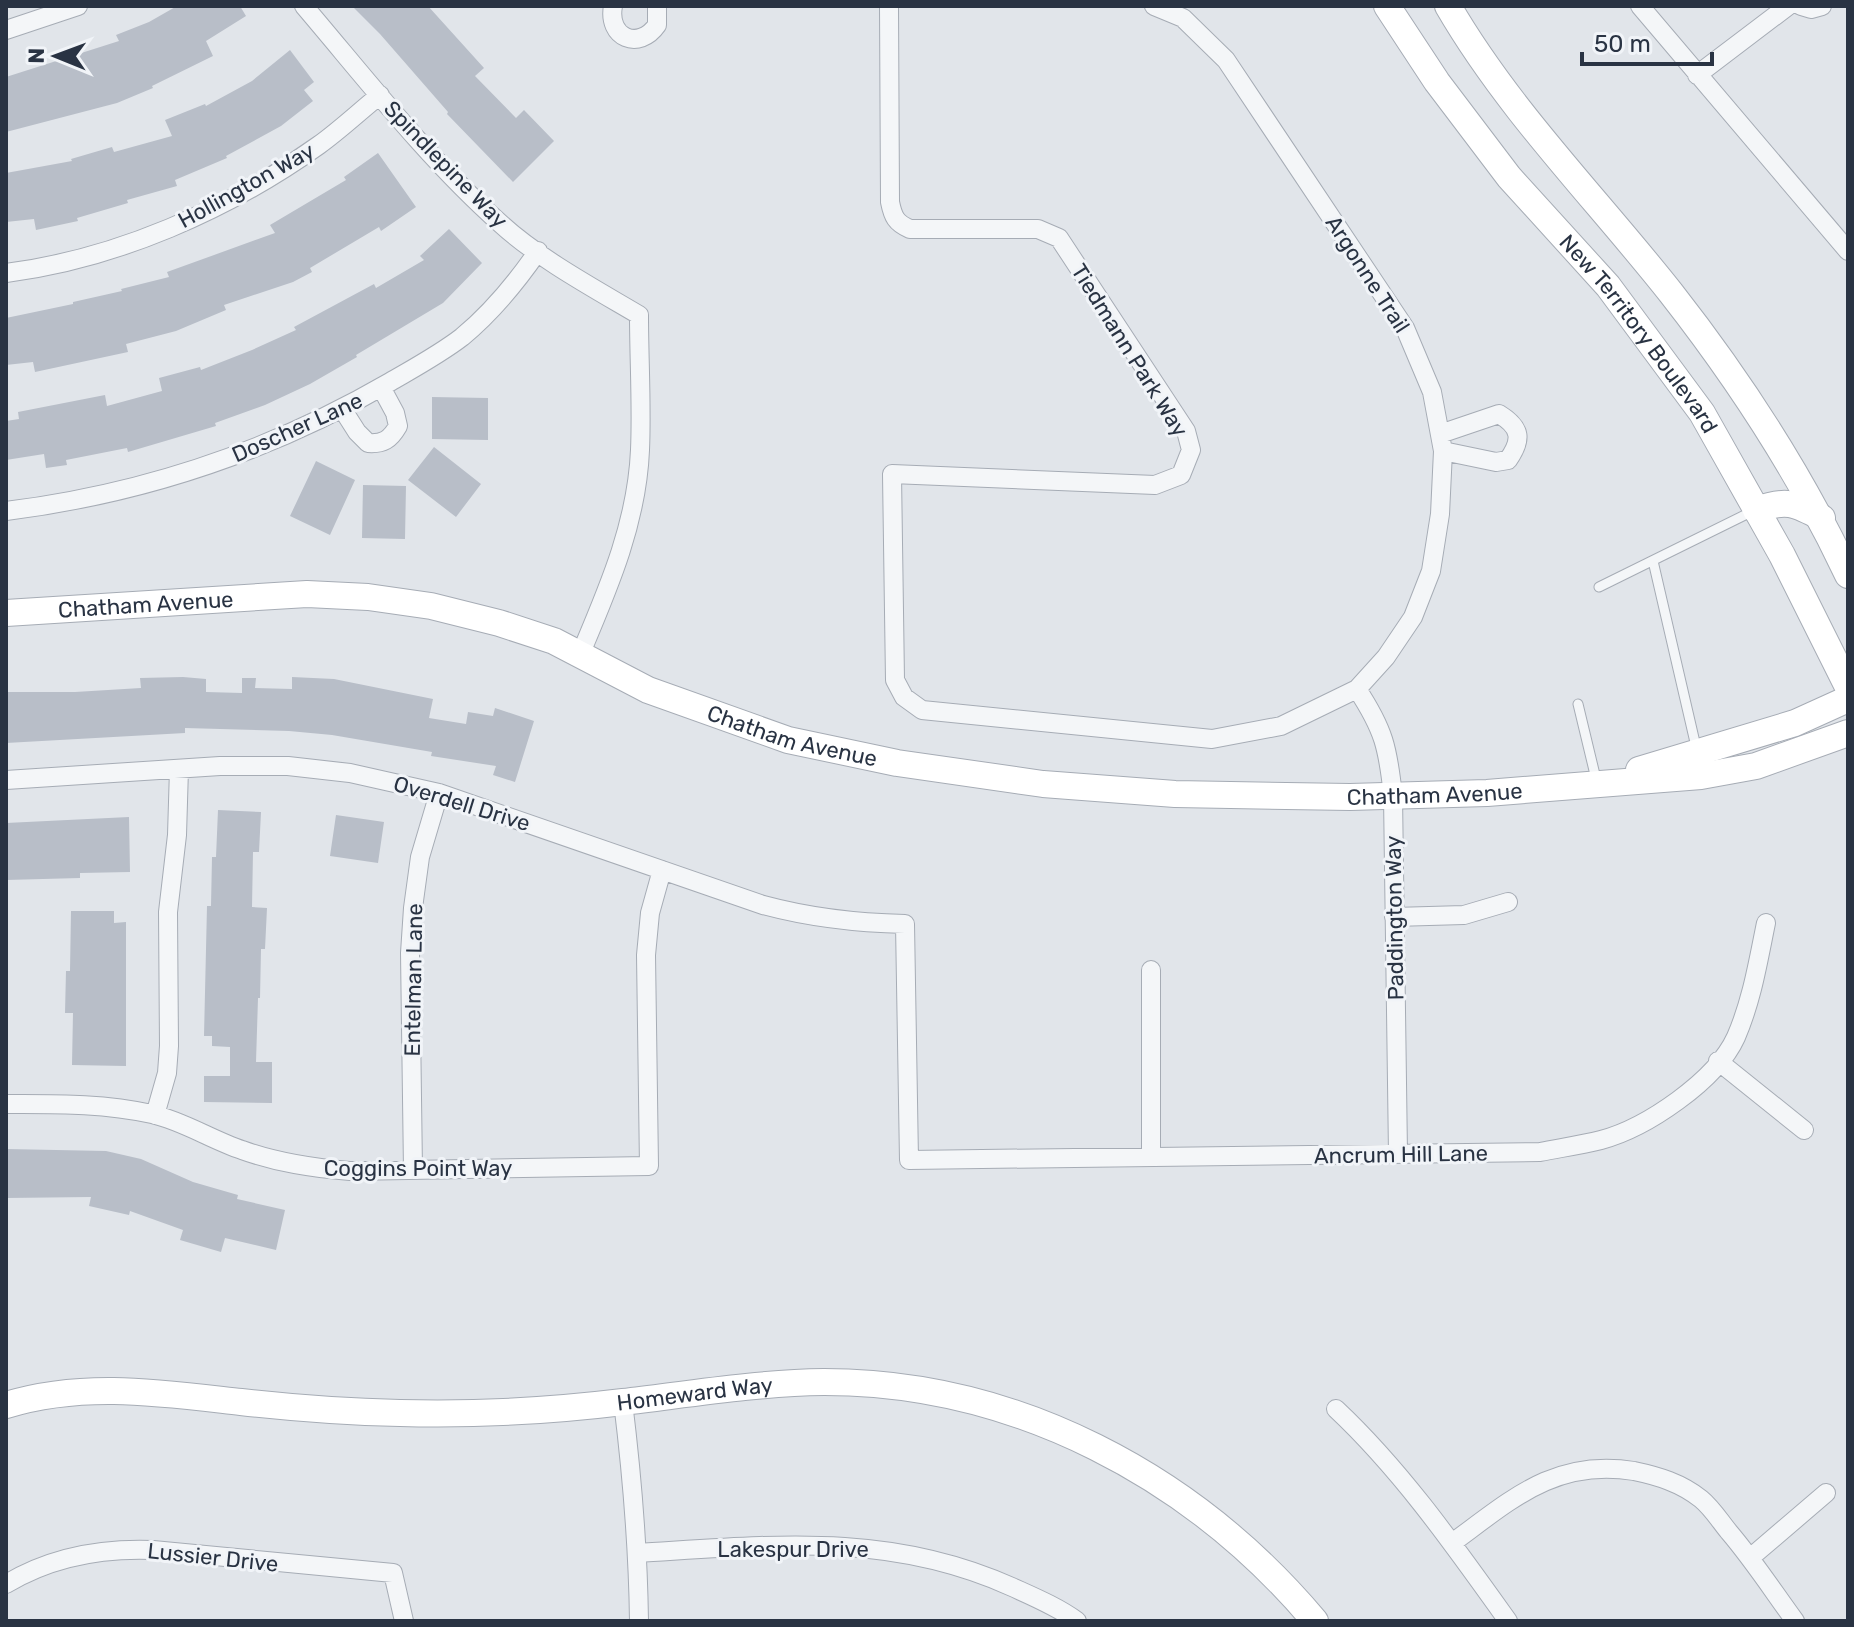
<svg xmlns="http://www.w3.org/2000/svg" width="1854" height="1627" viewBox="0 0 1854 1627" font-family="Rubik,sans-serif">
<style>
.building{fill:#b8bec8}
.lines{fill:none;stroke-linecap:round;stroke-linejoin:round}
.lane-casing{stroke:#a6acb5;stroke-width:11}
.street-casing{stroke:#a6acb5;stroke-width:20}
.secondary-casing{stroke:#a6acb5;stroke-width:28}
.lane{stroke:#f4f6f8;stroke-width:9}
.street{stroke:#f4f6f8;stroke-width:18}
.secondary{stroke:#fff;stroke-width:26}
.labels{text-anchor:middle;stroke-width:6;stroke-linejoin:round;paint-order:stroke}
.street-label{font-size:22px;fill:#293343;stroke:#f1f4f8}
</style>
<rect width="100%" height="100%" fill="#e1e5ea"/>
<path class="building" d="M177,6H240L246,16L206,41L213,56L152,86L153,88L117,103L6,132V77L119,41L116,35L149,22Z
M352,6H428L484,68L475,76L516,118L524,110L554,141L513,182L447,114L448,112L380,34Z
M290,50L314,82L304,90L313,101L281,126L226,156L227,158L175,180L177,186L127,200L128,203L77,218L78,221L36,230L34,219L6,222V173L72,161L71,159L112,147L114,152L172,136L165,120L205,104L206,106L252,81Z
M378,153L416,207L381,231L379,227L310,268L312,272L293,282L224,305L226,310L176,331L126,344L128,352L35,372L33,362L6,365V318L73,304V302L122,291L121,289L169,277L167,272L275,233L270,225L346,180L344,177Z
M449,229L482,263L443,303L356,355L357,357L310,384L265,405L215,423L216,426L128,452L127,448L66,460L67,465L46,468L44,454L6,460V421L19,419L18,412L105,395L107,406L162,391L159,378L200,367L201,370L252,350L296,330L294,327L374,284L376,288L424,260L420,256Z
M432,397L488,398V440L432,439Z
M434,447L481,484L456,517L408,480Z
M316,461L355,480L330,535L290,516Z
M363,485L406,486L405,539L362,538Z
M183,677L206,679V692L242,693V678H256L255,688L292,689V677L334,679L433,699L429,718L466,724L468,712L493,716L495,708L534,721L515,782L493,775L496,766L431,756L432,752L332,735L289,731L185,728V733L6,743V692H75L141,688L140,678Z
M218,810L261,812L259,852H253L252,907L267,908L265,949H261L260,998H258L256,1062H272V1103L204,1102V1076H230V1047L212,1046V1036H204L207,906H211L212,857H216Z
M336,815L384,822L378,863L330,856Z
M129,817L130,872L80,873V878L6,880V823Z
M71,911H114V923L126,922V1066L72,1065L73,1013H65L66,971H70Z
M6,1149L106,1151L141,1159L193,1182L238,1195L237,1199L285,1210L276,1250L225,1238L221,1252L180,1240L183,1230L130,1211L129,1215L89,1206L91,1197L6,1198Z"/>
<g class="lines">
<defs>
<path id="lane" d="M1653,561L1697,751
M1599,587L1753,511
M1578,704L1597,783"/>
<path id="street" d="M304,6C367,80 428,159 501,224C538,258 595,289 639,315C639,360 642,406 640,450C637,523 608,589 580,655
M613,6C607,38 639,51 657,25V6
M889,6L890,202C893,217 896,223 910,229H1038L1059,238L1186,431L1191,450L1181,475L1155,485L892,474L895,680L904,697L922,710L1212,739L1281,726L1357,689L1386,657L1413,617L1431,571L1440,514L1443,451L1432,392L1405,328L1226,60L1183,18L1154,6
M1640,6L1848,251
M1801,6L1811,9L1822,6
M6,30L78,6
M1697,75L1788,6
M6,273C116,259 228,210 319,145C340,130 360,111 380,95
M343,410L357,432L368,443C383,444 390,440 398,426L395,413L381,387
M1440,434L1499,414C1522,428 1522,440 1508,460L1496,462L1443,451
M6,511C142,494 271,451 390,382C414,368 440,354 462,337C492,312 516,283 538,251
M1357,689C1384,730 1388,748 1393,796L1398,1154
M6,780L220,766H288L350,773L439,793L763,905C811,918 855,923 905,924L909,1160L1540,1152C1560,1148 1581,1145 1601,1140C1646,1128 1716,1081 1736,1037C1752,1000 1758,962 1766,923
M1394,917L1464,915L1508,902
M1151,970V1157
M1718,1061L1804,1130
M6,1104C55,1104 103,1103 152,1114C183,1121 212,1140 242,1150C278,1163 312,1168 350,1171L649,1166L646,955L650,913L662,870
M155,1115L167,1073L169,1046L168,912L177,835L179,769
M413,1170L410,953L413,908L420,857L439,793
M623,1402C632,1475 638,1547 639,1621
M1336,1409C1402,1471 1455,1547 1508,1621
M1452,1543C1511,1500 1555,1458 1634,1471C1658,1476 1681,1483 1701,1499C1712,1508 1720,1521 1729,1532C1753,1560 1773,1591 1795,1621
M638,1553C770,1545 888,1531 1012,1587C1034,1597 1058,1607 1077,1621
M1750,1558L1826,1493
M6,1584C51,1557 101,1548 153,1550L393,1573L404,1621"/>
<g id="secondary">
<path id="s1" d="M1387,6L1437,82L1509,177L1608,286L1702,413L1782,555L1848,687"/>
<path d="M1448,6C1509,111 1596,198 1671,293C1740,381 1800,473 1848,575"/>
<path d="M1756,510C1786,499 1795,503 1822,518"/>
<path id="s2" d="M6,613L307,594L368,597L431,606L499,623L554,641L648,690L788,740L897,763L1043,784L1175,794L1350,797L1487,793L1701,776L1756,766L1848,733"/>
<path d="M1639,770L1795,723L1848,699"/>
<path id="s3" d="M6,1405C84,1381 162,1393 241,1402C294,1408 347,1412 400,1413C475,1415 549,1411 623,1402C690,1394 756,1383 824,1382C1016,1382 1193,1476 1315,1621"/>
</g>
</defs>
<use href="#lane" class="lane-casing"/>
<use href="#street" class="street-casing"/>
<use href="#secondary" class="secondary-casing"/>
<use href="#lane" class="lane"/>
<use href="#street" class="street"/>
<use href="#secondary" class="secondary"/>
</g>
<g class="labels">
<g class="street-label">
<text transform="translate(446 164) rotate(46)" y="8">Spindlepine Way</text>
<text transform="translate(246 185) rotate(-29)" y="8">Hollington Way</text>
<text transform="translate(1368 274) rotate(57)" y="8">Argonne Trail</text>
<text dy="8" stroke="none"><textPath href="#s1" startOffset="414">New Territory Boulevard</textPath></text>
<text transform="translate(1130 350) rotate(58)" y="8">Tiedmann Park Way</text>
<text transform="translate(297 427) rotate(-24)" y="8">Doscher Lane</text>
<text dy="8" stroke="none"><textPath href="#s2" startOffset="140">Chatham Avenue</textPath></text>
<text dy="8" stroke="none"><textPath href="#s2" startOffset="812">Chatham Avenue</textPath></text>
<text dy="8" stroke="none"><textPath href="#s2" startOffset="1460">Chatham Avenue</textPath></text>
<text transform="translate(462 803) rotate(17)" y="8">Overdell Drive</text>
<text transform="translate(1394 918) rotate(-91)" y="8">Paddington Way</text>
<text transform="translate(413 980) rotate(-89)" y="8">Entelman Lane</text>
<text transform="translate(1401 1154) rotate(-1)" y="8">Ancrum Hill Lane</text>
<text x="418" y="1176">Coggins Point Way</text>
<text dy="8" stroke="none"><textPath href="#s3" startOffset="692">Homeward Way</textPath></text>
<text x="793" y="1557">Lakespur Drive</text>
<text transform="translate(213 1557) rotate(6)" y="8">Lussier Drive</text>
</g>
</g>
<rect width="1854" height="1627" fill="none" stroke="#293343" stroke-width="16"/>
<g transform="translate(56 56) rotate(271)" stroke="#f1f4f8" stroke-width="6" paint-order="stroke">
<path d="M0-6L14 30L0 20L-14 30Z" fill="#293343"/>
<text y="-12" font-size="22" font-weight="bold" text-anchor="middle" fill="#293343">N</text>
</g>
<path d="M1582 52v12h130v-12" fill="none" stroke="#293343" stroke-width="4"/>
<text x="1594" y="52" font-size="24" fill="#293343" stroke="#f1f4f8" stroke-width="6" paint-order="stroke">50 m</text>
</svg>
